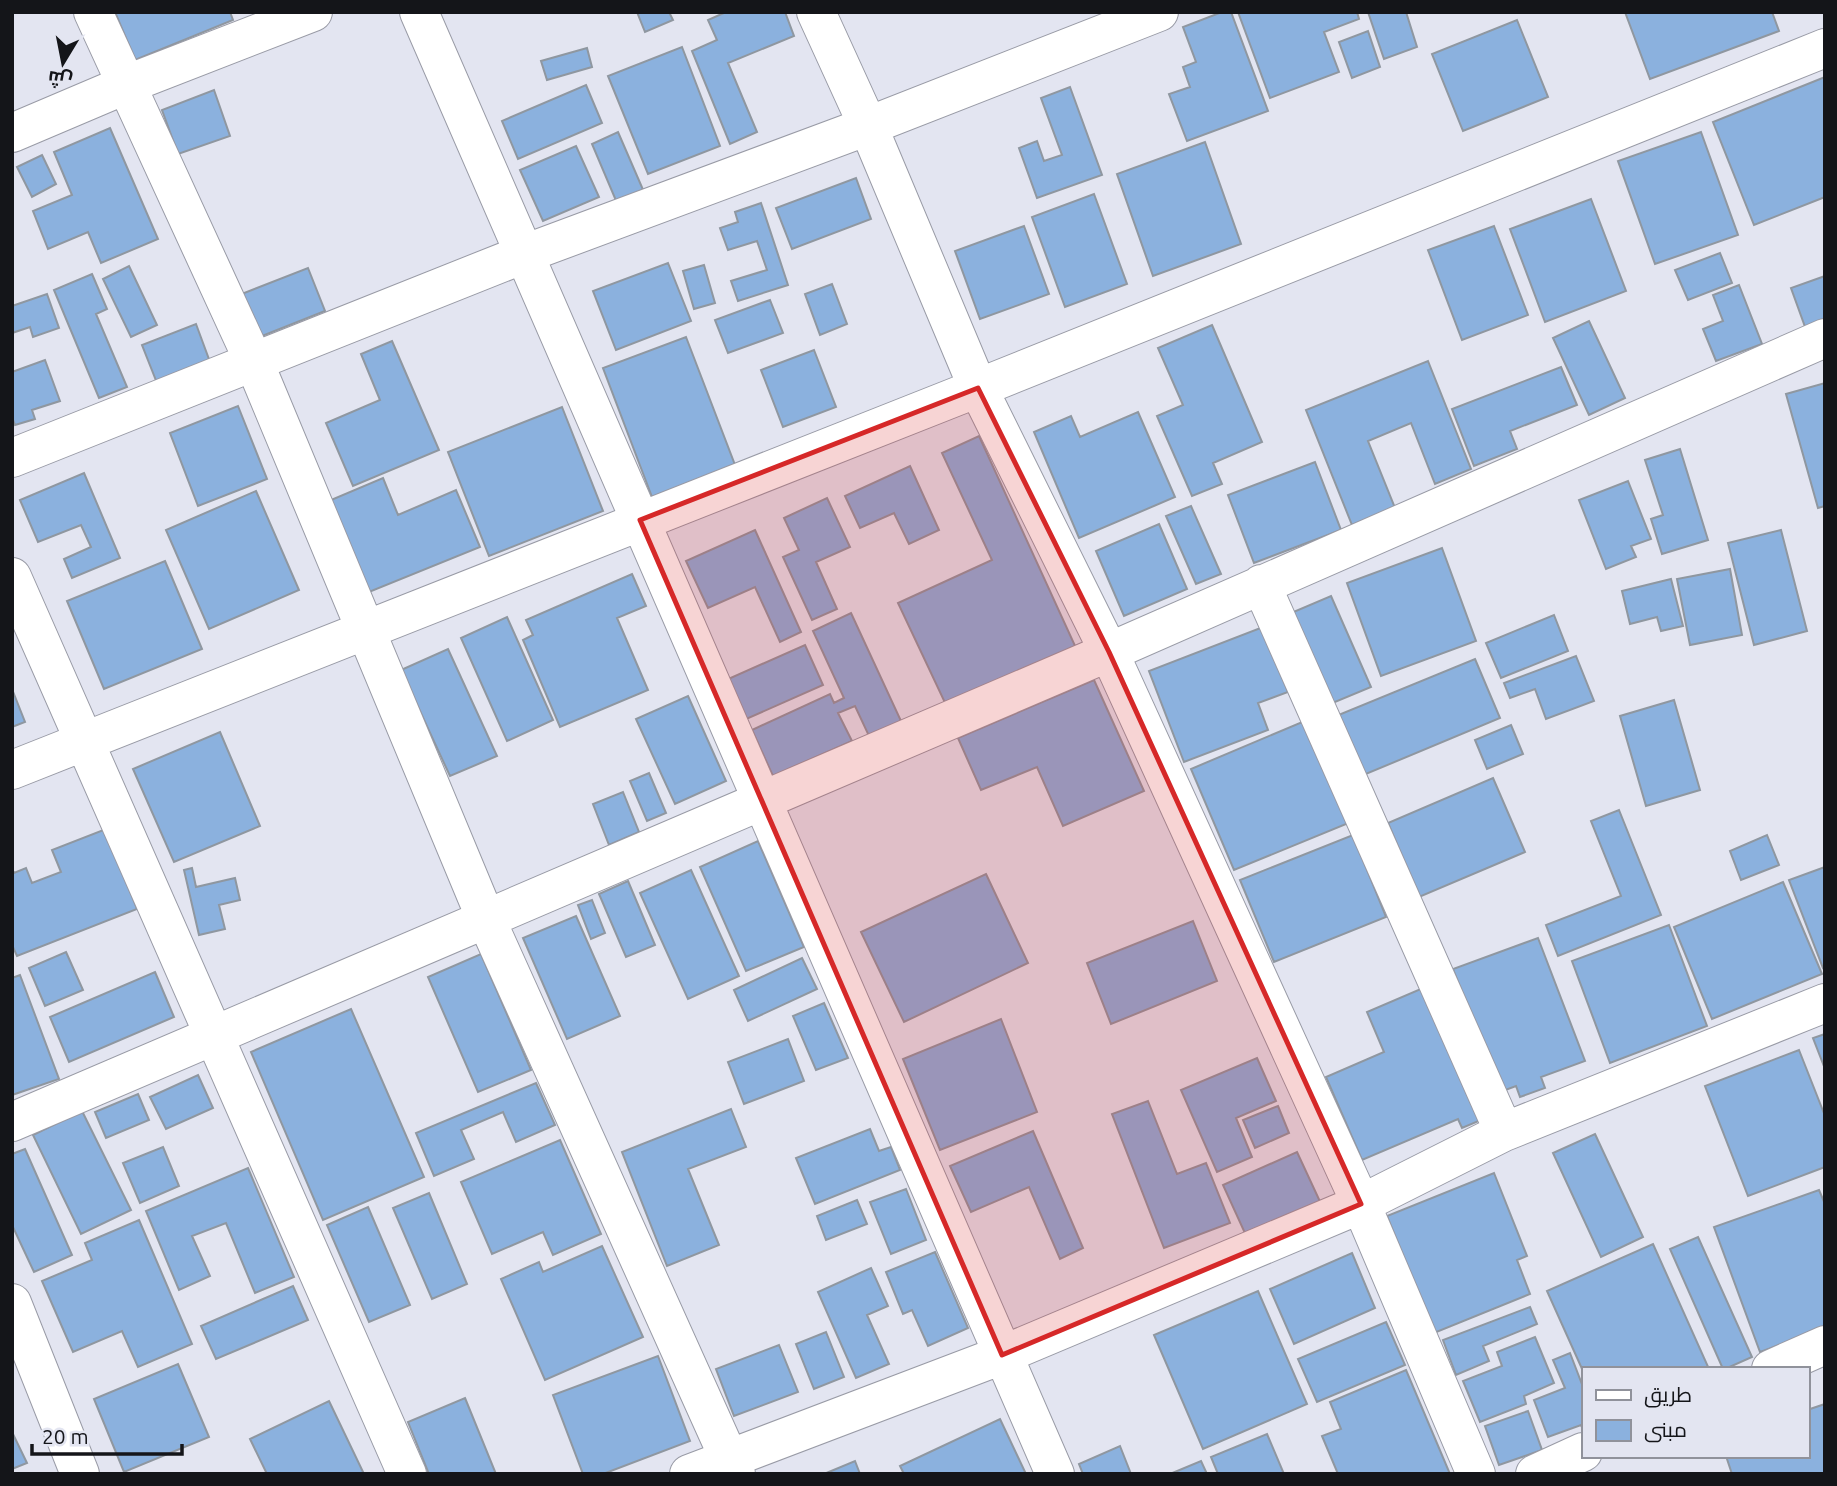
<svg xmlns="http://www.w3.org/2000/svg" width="1837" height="1486" viewBox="0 0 1837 1486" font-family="Ubuntu,Cairo,sans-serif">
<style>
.building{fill:#8bb1de;stroke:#8f97a0;stroke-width:2}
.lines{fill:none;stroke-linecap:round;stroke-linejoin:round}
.minor-casing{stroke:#999ba6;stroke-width:40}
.minor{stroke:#fff;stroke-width:38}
.marked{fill:#d62828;fill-opacity:0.2;stroke:#d62828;stroke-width:5;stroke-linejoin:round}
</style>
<rect width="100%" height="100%" fill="#e3e5f1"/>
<path class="building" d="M115,12H230L233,20L135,60Z
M637,12H669L673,20L645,32Z
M726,12H785L794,36L728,63L757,132L730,144L692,51L717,40L708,20Z
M1222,12H1231L1268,111L1187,141L1169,94L1190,87L1183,67L1196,62L1183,27Z
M1238,12H1357L1359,19L1324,32L1339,72L1270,98Z
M1368,12H1406L1417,47L1384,59Z
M1625,12H1772L1779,31L1650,79Z
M1517,20L1548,97L1463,131L1432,54Z
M1368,31L1380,67L1352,78L1339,42Z
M682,47L720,146L648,174L608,76Z
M587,48L592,67L547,80L541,61Z
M1825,77V197L1754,225L1713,122Z
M586,85L602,123L518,159L502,121Z
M1070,87L1102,175L1037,198L1019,148L1037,141L1044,161L1062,155L1041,98Z
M214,90L230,136L178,154L162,110Z
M110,128L158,239L101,263L88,232L48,249L33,211L72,195L54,152Z
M618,132L644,192L617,203L592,144Z
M1701,132L1738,235L1655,264L1618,161Z
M1205,142L1241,244L1153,276L1117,174Z
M576,146L599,197L543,221L520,170Z
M42,155L56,184L32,197L17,167Z
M856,178L871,219L792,249L776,208Z
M1094,194L1127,284L1065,307L1032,217Z
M1591,199L1626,291L1545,322L1510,229Z
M761,203L788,285L738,301L731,281L767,270L757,241L728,250L720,228L738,222L735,212Z
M1024,226L1049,294L980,319L955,251Z
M1494,226L1528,315L1462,340L1428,250Z
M1720,253L1732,283L1688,300L1675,270Z
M668,263L691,321L616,350L593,291Z
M704,265L715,303L694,309L683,271Z
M129,266L157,325L131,337L103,279Z
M308,268L325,311L257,338L239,295Z
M92,274L107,309L96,314L127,387L99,398L54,290Z
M1825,276V329L1808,335L1791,288Z
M832,284L847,324L820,335L805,294Z
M1739,285L1762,344L1716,361L1703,329L1723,321L1713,295Z
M47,294L59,328L33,337L30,327L12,333V306Z
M770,300L783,333L728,353L715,320Z
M1589,321L1625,398L1589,415L1553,338Z
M196,324L210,362L157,383L142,345Z
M1212,325L1262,442L1213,463L1222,484L1192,496L1157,416L1183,405L1158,348Z
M686,337L735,465L652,497L603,368Z
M392,341L439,450L353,486L326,423L380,400L361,354Z
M814,350L836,407L783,427L761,370Z
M45,360L60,401L32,410L35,419L15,425L12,417V372Z
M1428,361L1471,469L1435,484L1411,423L1368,441L1395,508L1352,525L1306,410Z
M1561,367L1577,405L1510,431L1517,449L1474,466L1452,409Z
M1825,383V506L1818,508L1786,394Z
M238,406L267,479L198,506L170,433Z
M562,407L603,511L489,556L448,452Z
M1138,412L1175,497L1079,538L1034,432L1071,416L1080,437Z
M979,436L1076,648L947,707L898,603L992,560L942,453Z
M1680,449L1708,540L1662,554L1651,519L1663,515L1645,460Z
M1315,462L1341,530L1254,563L1228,495Z
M910,466L939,530L909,544L894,513L860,528L845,496Z
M84,473L120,558L72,578L64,559L91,547L81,525L38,542L20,500Z
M383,478L398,515L456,490L480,547L369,592L331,500Z
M1628,481L1651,539L1631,546L1636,557L1606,569L1579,500Z
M256,491L299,590L209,629L166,530Z
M827,498L850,547L816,562L837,609L812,620L783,557L799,550L784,518Z
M1191,506L1221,574L1196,584L1166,516Z
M1159,524L1187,589L1124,616L1096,551Z
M755,530L801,632L780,642L755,587L708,608L686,561Z
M1781,530L1807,631L1754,645L1728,543Z
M1442,548L1476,641L1381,676L1347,583Z
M165,561L202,649L104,689L67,601Z
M1730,569L1742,635L1690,645L1677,579Z
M632,574L646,606L617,618L648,690L560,727L523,640L533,635L526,620Z
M1671,579L1683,626L1661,631L1657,617L1630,624L1622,591Z
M1331,596L1371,687L1323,707L1284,616Z
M851,613L901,721L869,736L855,706L838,713L852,741L773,776L752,730L830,694L834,703L844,698L813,631Z
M1554,615L1568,651L1501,678L1486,643Z
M507,617L553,720L507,741L461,638Z
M1263,627L1288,692L1258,703L1268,730L1184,762L1149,671Z
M805,645L823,685L744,720L726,680Z
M448,649L497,756L450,776L401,670Z
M1576,656L1594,701L1546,719L1535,689L1510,698L1504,683Z
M1475,659L1500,718L1361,776L1336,716Z
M1094,680L1144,791L1063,826L1037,767L981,790L958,738Z
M12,689L25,722L12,727Z
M688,696L726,781L675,804L636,719Z
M1674,700L1700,790L1646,806L1620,716Z
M1307,720L1351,822L1234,870L1191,769Z
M1511,725L1523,754L1487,769L1475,740Z
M220,732L260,826L174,862L133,769Z
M649,773L666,813L647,821L630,781Z
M1493,778L1525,852L1419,897L1388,823Z
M623,792L639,832L609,845L593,804Z
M1619,810L1661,915L1558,956L1546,925L1621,896L1591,821Z
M106,829L137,909L17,956L12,945V869L14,873L26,868L32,883L61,872L52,850Z
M1353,835L1386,917L1274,962L1240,880Z
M1767,835L1779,865L1741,880L1730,851Z
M758,841L804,947L746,971L700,867Z
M1825,867V967L1823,968L1789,880Z
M192,868L196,887L235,878L240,900L219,905L225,929L199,935L184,870Z
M691,870L739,976L688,999L640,893Z
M986,874L1028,963L904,1022L861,932Z
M628,881L655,945L626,957L599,894Z
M1783,882L1822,974L1712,1019L1674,927Z
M592,900L605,933L591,939L578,905Z
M576,916L620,1016L567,1039L523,938Z
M1193,921L1217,981L1111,1024L1087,963Z
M1669,925L1707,1026L1610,1063L1572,961Z
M1538,938L1585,1061L1541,1077L1545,1088L1520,1097L1516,1086L1500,1092L1453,969Z
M66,952L83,990L45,1006L29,968Z
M481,954L531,1070L478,1092L428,977Z
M802,958L817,989L748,1021L734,990Z
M155,972L174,1017L69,1062L50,1017Z
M20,975L59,1079L12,1095V978Z
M1423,988L1481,1120L1462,1128L1458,1119L1362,1160L1326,1077L1384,1052L1367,1012Z
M824,1003L848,1058L816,1070L793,1016Z
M351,1009L424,1177L323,1220L251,1052Z
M1001,1019L1037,1112L940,1150L903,1059Z
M1825,1034V1069L1813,1038Z
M788,1039L804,1081L744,1104L728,1062Z
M1799,1050L1825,1116V1167L1748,1196L1705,1086Z
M1257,1058L1276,1101L1236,1118L1252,1157L1217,1172L1181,1090Z
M198,1075L213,1108L166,1129L150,1097Z
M536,1083L555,1125L516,1142L503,1112L461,1130L474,1159L434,1176L416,1133Z
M138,1094L149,1120L106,1138L95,1112Z
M1148,1101L1177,1174L1206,1163L1230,1223L1164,1248L1112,1114Z
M1278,1106L1289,1133L1255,1148L1243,1120Z
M731,1109L746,1147L688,1169L719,1245L667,1266L622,1152Z
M82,1111L131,1210L81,1234L33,1135Z
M870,1129L879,1151L891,1147L900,1170L815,1204L796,1158Z
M1033,1131L1083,1248L1060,1259L1029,1187L971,1212L950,1166Z
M1595,1134L1643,1237L1601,1257L1553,1153Z
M560,1140L601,1234L553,1255L543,1232L492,1254L461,1182Z
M163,1147L179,1186L140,1203L123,1163Z
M25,1149L72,1255L34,1272L12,1225V1154Z
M1297,1152L1323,1208L1249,1242L1223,1185Z
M248,1168L294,1277L255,1293L226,1223L192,1236L210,1276L179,1290L146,1211Z
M1494,1173L1527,1256L1517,1260L1530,1294L1434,1333L1387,1216Z
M906,1189L926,1240L891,1254L870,1202Z
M1819,1190L1825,1204V1329L1760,1352L1714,1227Z
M429,1193L467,1284L432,1299L393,1208Z
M857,1200L867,1224L826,1240L817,1216Z
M368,1207L410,1305L369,1322L327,1225Z
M139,1220L192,1344L138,1367L122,1331L73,1352L42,1281L92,1260L85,1243Z
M1698,1237L1752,1357L1725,1369H1723L1670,1249Z
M1653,1244L1709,1369H1583V1371L1547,1291Z
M602,1246L643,1337L545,1380L501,1279L539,1262L543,1272Z
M935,1252L968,1328L928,1346L912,1310L903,1314L886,1272Z
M1352,1253L1375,1308L1294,1344L1270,1289Z
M871,1268L888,1306L867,1315L889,1364L856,1378L818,1292Z
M293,1286L308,1320L216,1359L201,1326Z
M1258,1291L1307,1404L1203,1449L1154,1335Z
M1530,1307L1537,1324L1483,1346L1489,1361L1456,1375L1443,1340Z
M1386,1322L1405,1365L1317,1402L1298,1359Z
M826,1332L844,1377L814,1389L796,1344Z
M1535,1337L1554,1383L1524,1396L1526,1404L1480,1422L1463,1381L1502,1366L1497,1352Z
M779,1345L798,1392L734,1416L716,1369Z
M1570,1353L1583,1387V1430L1581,1425L1548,1437L1534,1400L1565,1388L1553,1360Z
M658,1356L690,1441L603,1474H583L553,1395Z
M178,1364L209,1437L124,1472L94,1399Z
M1406,1370L1450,1474H1338L1322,1436L1341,1429L1330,1402Z
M465,1398L496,1474H429L408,1422Z
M329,1401L364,1474H267L250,1439Z
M1825,1404V1474H1732L1726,1456H1807V1410Z
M1528,1411L1542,1450L1499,1465L1485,1426Z
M1000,1419L1026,1474H904L900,1466Z
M12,1432L27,1463L12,1469Z
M1267,1434L1284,1474H1218L1211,1457Z
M1120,1446L1131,1474H1083L1079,1464Z
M855,1461L860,1474H824Z
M1201,1461L1207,1474H1170Z"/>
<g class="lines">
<defs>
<path id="minor" d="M93,12L254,362L486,919L736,1474
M419,12L1055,1474
M816,12L868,126L978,388L1109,652L1361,1204L1476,1474
M12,133L125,85L313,12
M12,458L524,254L868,126L1159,12
M12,577L407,1474
M1261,584L1504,1132
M12,770L978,388L1825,48
M12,1122L1109,652L1825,338
M12,1303L80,1474
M1771,1369L1825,1345
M689,1474L1002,1355L1361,1204L1504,1132L1825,1003
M1535,1474L1583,1452"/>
</defs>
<use href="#minor" class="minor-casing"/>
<use href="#minor" class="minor"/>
</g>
<path class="marked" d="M978,388L1109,652L1361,1204L1002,1355L640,520Z"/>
<rect width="1837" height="1486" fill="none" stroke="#141519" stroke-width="28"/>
<rect x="1582" y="1367" width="228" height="91" fill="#e3e5f1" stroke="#90929b" stroke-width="2"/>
<rect x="1596" y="1390" width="35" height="10" fill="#ffffff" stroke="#90929b" stroke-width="2"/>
<text x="1644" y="1402" font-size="21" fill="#141519">طريق</text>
<rect x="1596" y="1420" width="35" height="21" fill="#8bb1de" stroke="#90929b" stroke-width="2"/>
<text x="1644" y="1437" font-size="21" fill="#141519">مبنى</text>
<g transform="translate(63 63) rotate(190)" stroke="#e3e5f1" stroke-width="5" paint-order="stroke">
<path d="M0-5L12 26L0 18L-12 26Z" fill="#141519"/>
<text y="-10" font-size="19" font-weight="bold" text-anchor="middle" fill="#141519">ش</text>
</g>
<path d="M32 1444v10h150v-10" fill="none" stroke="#141519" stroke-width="3.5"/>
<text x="42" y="1444" font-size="21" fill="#141519" stroke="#e3e5f1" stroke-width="5" paint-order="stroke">20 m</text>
</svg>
